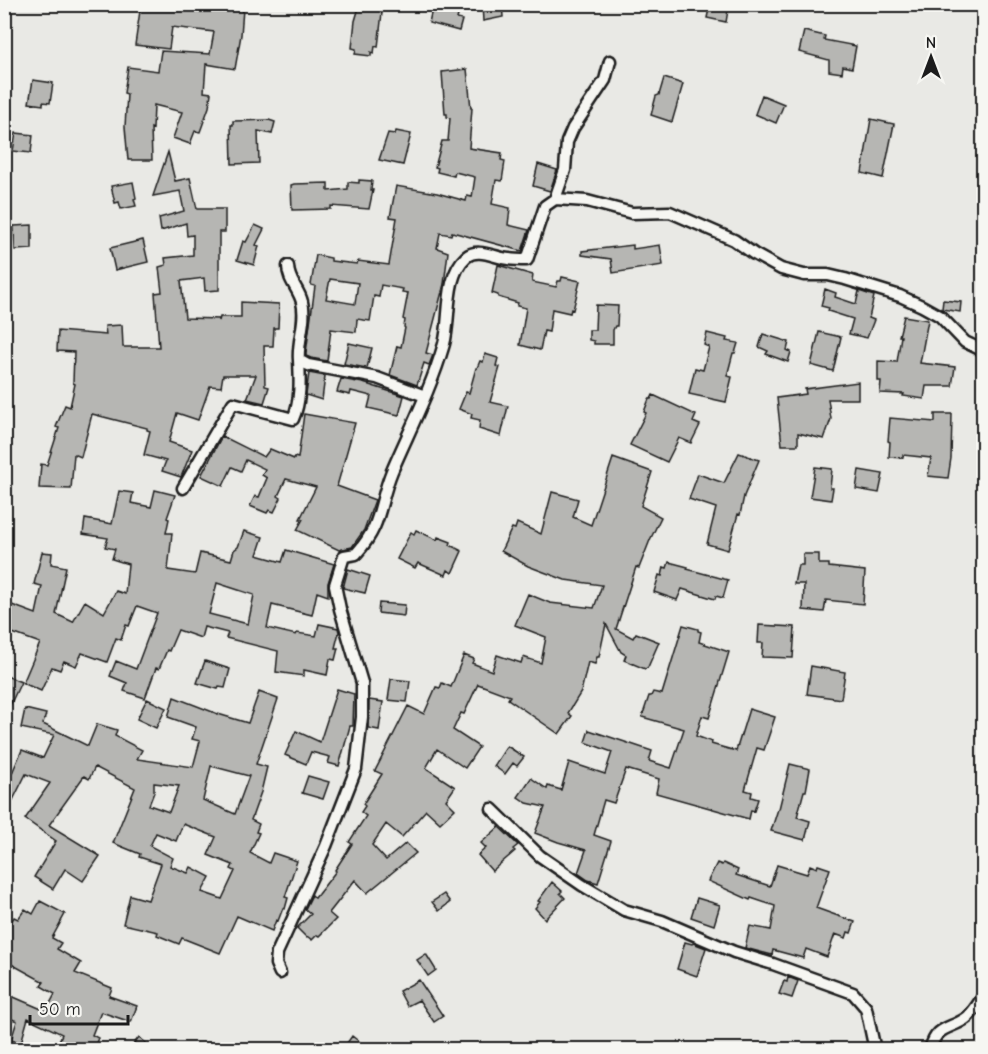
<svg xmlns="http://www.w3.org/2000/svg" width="988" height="1054" viewBox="0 0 988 1054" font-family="'Comic Neue',sans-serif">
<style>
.building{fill:#b6b6b3;stroke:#1c1c1c;stroke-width:1.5;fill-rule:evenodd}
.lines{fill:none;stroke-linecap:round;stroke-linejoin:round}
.minor-casing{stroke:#1c1c1c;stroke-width:15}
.minor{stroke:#f6f6f2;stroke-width:10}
</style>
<rect width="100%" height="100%" fill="#e9e9e5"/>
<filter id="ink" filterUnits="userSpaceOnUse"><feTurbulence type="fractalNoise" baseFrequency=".0167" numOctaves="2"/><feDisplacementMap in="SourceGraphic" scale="12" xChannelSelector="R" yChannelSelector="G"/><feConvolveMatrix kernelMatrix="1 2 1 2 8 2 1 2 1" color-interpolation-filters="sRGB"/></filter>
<g filter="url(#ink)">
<path class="building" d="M141,4H178L210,8L212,4L243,9L241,35L235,69L206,64L204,92L211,93L209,107L200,132L195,131L190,144L173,138L182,112L154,105L153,129L151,128L152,160H128L125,127L127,94L124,93L128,67L158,71L161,51L210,54L214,32L172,27L169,49L135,45Z
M360,4H383L378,47L375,46L374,53L371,52V56L355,54L356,49L352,48L355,21Z
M433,4H461L457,19L462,20L459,31L429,23Z
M482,4H502L503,17L483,21Z
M710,4H729L726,22L707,18Z
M804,31L825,36L824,40L856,46L852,68L843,66L842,73L829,71V60L799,52Z
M467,69L471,108H472L469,148L502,153L501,160L505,161L502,181L496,180L492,204L510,208L508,225L529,230L522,251L452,232L451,235L440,233L437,248L448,252L444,284L426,353L433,355L429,365L424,363L417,385L390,375L397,346L401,347L405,328L404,327L405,320L403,319L408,293L402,292L403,289L381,285L379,297L374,296L370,321L357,319L356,332L331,329L327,361L311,358L306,356V353L315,286L311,285L316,255L331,258V261L357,264L358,261L389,265L397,218L390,217L396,186L437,193L466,201L467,196L472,197L475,177L455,172L454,176L437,172L438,168L435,167L442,141H448L450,118L447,117V114H445L442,72ZM330,279L358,283L355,304L326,299Z
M664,78L683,84L672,122L651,115L656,96L659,95Z
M33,80L53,83L50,103L43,102V105L29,103Z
M762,95L784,104L776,123L755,114Z
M871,119L894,124L883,178L862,173Z
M269,120L275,122L272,134L258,131L259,163L232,164L231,125H233V121Z
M396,131L411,134L403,165L379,160L388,133L395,134Z
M16,133L33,135L31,153L13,151Z
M168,152L175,181L190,178L197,209H225V232H219V290L205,291L204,278L181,281L185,318L219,319V321L220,317H241V302L279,304L278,328H274L273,346H264L265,386L269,387L264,403L247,399L256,375H223L221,387L210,386L198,420L177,413L169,442L192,450L181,477L162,471L166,461L144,455L150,431L147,430V428L92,414L81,457L74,454L71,489L39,488L41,464L47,465L59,428L56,427L65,405L70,407L75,384L73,383L74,352L57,351L58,331L106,335L105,326L122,325L123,347H159L155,293L162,292L159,267L166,265L165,258L193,255V235L187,236L186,223L161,231L159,218L184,211L180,191L153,196Z
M538,164L557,170L550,191L533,186Z
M359,180L372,181L371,190H373L369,209L331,206V209L292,210L291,185L294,184L328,183V191L348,189V182L359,183Z
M133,182L136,198L134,199L136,206L121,209L119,202L115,203L111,186Z
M32,225V249L15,250L14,226Z
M255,225L264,229L256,245L259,246L254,265L237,260L243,241L246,242Z
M143,240L148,262L115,270L110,248Z
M633,245V249L660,245L663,265L613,273L611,259L582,255V251Z
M498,265L533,275L532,282L556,287L558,281H561L562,277L580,281L573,310L571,309L570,313L552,309L549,332L544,331L540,350L520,345L526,308L517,306L518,303L498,297V295L492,293Z
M825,289L836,293L835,297L856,304L859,291L874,296L869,318L874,320L867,338L849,334L853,319L828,311L829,308L821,306Z
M943,300L961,302L960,312L942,309Z
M596,305L618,306L617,326H615L613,330V344H594V341L589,340V330H595Z
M904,316L928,320L920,363L955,367L952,386H926L924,399L903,396L904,394L880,393L881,381H878V361L897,362L901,336H899Z
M819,332L841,337L833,371L811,365Z
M707,333L727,338L726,341L738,343L735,353H733L727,376L732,377L726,402L689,394L695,368L703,370L709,347L704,345Z
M763,334L789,342L787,350L791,352L788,362L766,354L768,351L759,347Z
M349,343L372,348L367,368L344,364Z
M485,354L498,358L496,366L500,367L490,402L508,406L501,436L479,429L480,420L471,418L472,414L459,409L466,392L469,393L476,368H477L480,361L483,362Z
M309,373L325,376L322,400L306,395Z
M341,379L363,383L404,396L399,415L368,408L371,396L351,391L350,395L337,392Z
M858,382V399H828L831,419L824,439L798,433V445H782L777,398L806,394L805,389Z
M653,395L696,415L693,422L700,425L691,443L679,438L667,462L630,445L646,413L644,412L649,399H651Z
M304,414L355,423L337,486L375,500L364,530L352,547L339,550L297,530L303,519H300L316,487L286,479L278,496L281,498L274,512L269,510L267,513L250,506L255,496L259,497L267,478L262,475L265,469L246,460L241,471L232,467L223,486L201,476L222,436L264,457L270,449L294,459V457L298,458Z
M935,414H952L951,458L948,478L928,476L931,458L903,455V458L889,457L890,442L888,441L890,418L935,422Z
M739,453L759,460L744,496L740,515L738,514L728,550L707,544L716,508L689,499L698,474L724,483Z
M613,458L652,472L641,506L661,517L650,540L639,568L636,567L616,629L633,638L636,633L659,642L648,667L645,669L624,660L626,655L621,652L606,624L599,657H597L595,664L588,662L581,692L568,713L572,716L559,734L508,699L510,696L478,684L464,714L461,713L453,730L479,747L465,768L437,749L426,768L455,787L446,800L455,809L440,823L426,810L402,837L386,824L372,845L386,860L406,843L416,853L367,893L355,880L329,913L336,919L319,936L317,935L312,940L308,937L307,938L297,928L311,914L305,909L312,895L315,898L336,871L335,870L352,844L349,842L366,816L361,812L365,806L363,804L382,774L375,771L408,706L424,714L436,687L440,688L442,683L451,687L464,655L474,659L472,663L492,671L497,655L521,663L523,657L541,663L546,637L515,625L528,594L550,603L594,608L602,585L565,580L528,566L501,551L512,528L515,529L517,523L541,534L552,492L578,499L573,517L591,525Z
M815,467L832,469L830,488H833L831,500L810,497Z
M859,470L883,474L879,493L856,489Z
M155,490L175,495L167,518L169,519L166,533H172L168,570L195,574L200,553L231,560L234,550L238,547L244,531L263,537L257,555L282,562L286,550L334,564L328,583V596L317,592L312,615L272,605L267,628L296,635L297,633L316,636L319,624L338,628L339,632L335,648H338L335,660L330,659L327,675L304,670V676L276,672L278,651L226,638L228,633L204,627L201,638L178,630L169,651L167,650L159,669L156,668L145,698L124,691L127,683L110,676L116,661L136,669L157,613L137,606L129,626L126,625L121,640L116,638L107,662L82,653L76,666L64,661L60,670L52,667L41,691L23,683L40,643L4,630V608L10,610L12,605L36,614L42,586L34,584L42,552L52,553L51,564L66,567L56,614L73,622L85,601L104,613L116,591L125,594L128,564L112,559L115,549L105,547L108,538L83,534L85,519L112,524L119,491L133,493L131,503L151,507ZM217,583L254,595L248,624L209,614Z
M416,530L437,540L438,537L451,542L450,545L462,551L452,573L448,570L446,575L443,574L418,563L415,568L397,559L411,532L414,534Z
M803,554H819V564H829V567L865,571L863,604L826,600L824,612L803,610L804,584H794L798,565H803Z
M669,562L688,567L687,569L728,580L723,598L716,596L715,599L682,589L677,600L654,592L659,575L662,576L664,567L667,568Z
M348,569L370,576L365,593L343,588Z
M379,603L405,605L404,616L378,613Z
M683,625L698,629V631L701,632L699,642L729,652L709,718L702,716L696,736L712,742L711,744L736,751L749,709L775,717L764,750L757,748L745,790L752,792L751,797L758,799L754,811L751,810L749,819L656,793L659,779L626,769L614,803L604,800L594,835L611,841L598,883L588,880L578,873L586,850L558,842L535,833L545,807L527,803L518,797L531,778L547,789L548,786L561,790L569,762L605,774L612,752L585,742L589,730L652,751L649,761L671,768L684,729L642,717L649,696H651L653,692L662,694Z
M759,625L795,627L793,658L762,657L763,643H758Z
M205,661L230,669L225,688L219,687L218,689L197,683Z
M811,666L845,672L841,699L807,694Z
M4,675L21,682L4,718Z
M391,679L410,681L407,702L388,700Z
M337,689L354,694L353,726H350L339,766L328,763L330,757L311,752L306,764L285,755L296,731L320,742Z
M259,692L278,699L256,764L267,767L261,792L251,820L259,824L256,832L259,833L250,853L269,863L273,853L297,861L285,897L288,898L285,909L283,908L278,921L276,920L272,931L237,916L220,953L182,938L179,944L157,935L158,932L123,924L130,895L148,900L161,864L139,857L140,854L113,843L135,788L95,767L89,779L84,776L49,825L100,856L83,881L65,869L53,889L34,877L56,841L25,819L50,783L26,774L4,818V769L12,773L22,750L43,758L54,735L21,728L25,709L46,714L43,724L88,746L97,724L117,730L115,736L142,750L137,759L193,767L200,741L192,739L196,727L168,717L174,697L218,714L248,723ZM211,766L249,776L235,814L203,800ZM154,783L179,786L169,812L149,805L154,792ZM183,824L216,837L208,855L233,865L231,869L235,871L222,899L202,892L210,877L191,867L188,873L170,866L173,858L150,846L156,833L176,841Z
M147,699L166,708L156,728L137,719Z
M369,700L383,702L379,730L368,728Z
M507,746L524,757L517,766L513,763L505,774L494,766Z
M790,764L810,769L806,791H804L797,817L810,821L805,840L771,831L778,809H779Z
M308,776L329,782L323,799L302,793Z
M499,827L518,845L513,849L515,851L492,871L478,855L486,848L481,843Z
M717,863L722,865L723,863L738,870L736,875L770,886L777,865L807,874L810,865L817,868L818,865L830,869L816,908L855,922L851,933L848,932L846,938L835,934L827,957L806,949L803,958L773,950L772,955L745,948L750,926L771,930L775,906L751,898L750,900L708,881Z
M552,882L562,891L560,893L565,898L545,919L535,908L540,902L538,901Z
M444,894L450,902L439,911L432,902Z
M697,898L720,905L714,925L691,917Z
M40,901L65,914L52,938L61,943L57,949L81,963L75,973L112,988L109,996L137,1006L131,1022L101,1012L92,1035L98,1038L93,1050H55L62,1034L28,1018L21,1043L11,1040L17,1021L4,1016V995L9,997V995L46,1011L55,994L41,986L44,982L4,960V933L14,917L18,919L25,909L33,914Z
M685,942L692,944L693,943L706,948L697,976L677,969Z
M426,954L436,970L428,976L417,960Z
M788,977L798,981L792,998L779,994L784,981L787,982Z
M419,980L443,1016L434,1022L419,1000L407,1006L399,991Z
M352,1036L370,1050H342Z
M139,1037L154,1050H129Z"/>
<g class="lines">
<defs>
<path id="minor" d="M555,199L587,201L632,213L670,212L734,240L754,254L781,269L804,275H828L845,279L900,296L922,306L940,316L965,342L984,351
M288,266C288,281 299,289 302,302C307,321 297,341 299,360L308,365L377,378L425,396
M183,488L233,403L293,419C301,401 300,380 299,360
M492,809L540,856L582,885L624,910L662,921L734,952L773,964L853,993L866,1008L875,1050
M280,973L276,964L277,953L326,846L356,769L362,717V683L340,609L335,585L344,556L356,554C383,524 378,505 392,471C410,429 431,389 444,344C451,319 444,277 466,257C478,247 495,258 509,259C515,260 521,260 527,260L545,206L555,199L565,170L567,142L573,128L605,80L610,61
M930,1050C936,1026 948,1030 965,1019C973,1014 978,1003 984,996"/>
</defs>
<use href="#minor" class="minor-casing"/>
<use href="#minor" class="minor"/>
</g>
</g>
<rect width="988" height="1054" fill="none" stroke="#f6f6f2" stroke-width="24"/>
<rect x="12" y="12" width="964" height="1030" fill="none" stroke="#1c1c1c" stroke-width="2" filter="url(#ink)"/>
<g transform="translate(931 57)" stroke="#f6f6f2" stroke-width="4.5" paint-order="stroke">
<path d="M0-4.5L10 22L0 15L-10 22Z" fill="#1c1c1c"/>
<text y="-9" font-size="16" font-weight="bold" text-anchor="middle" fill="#1c1c1c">N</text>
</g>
<path d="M30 1015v9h98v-9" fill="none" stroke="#1c1c1c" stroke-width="3"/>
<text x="39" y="1015" font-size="18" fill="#1c1c1c" stroke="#f6f6f2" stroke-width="4.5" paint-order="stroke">50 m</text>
</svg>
